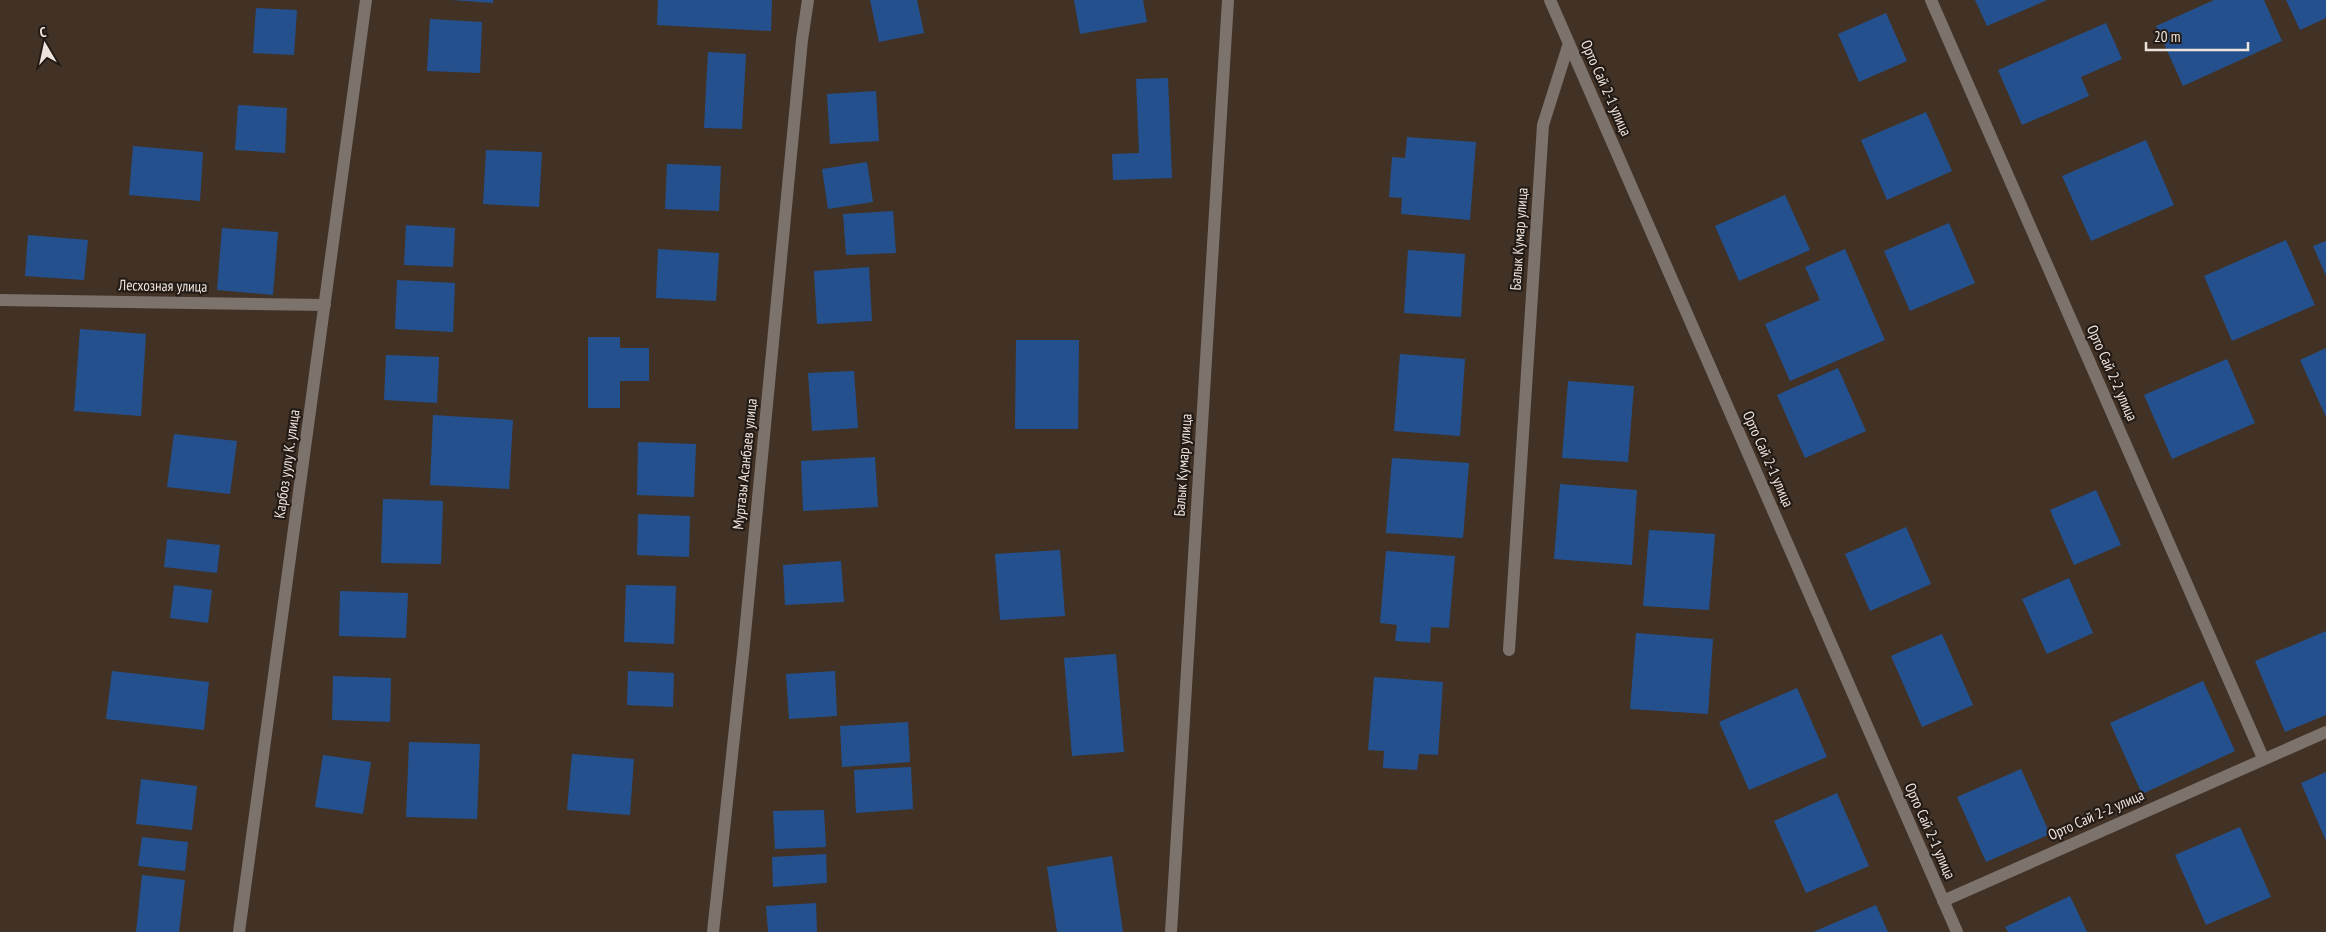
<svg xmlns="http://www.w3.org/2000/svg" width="2326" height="932" viewBox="0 0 2326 932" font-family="'PT Sans Narrow',sans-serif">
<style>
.building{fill:#24518e}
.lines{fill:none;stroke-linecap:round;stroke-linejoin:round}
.minor{stroke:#7c736d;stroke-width:12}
.labels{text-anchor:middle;stroke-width:4.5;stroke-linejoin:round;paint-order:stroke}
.street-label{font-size:15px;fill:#efe4dc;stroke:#231b16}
</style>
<rect width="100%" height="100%" fill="#423225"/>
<path class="building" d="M451,0H493V3Z
M658,0H772L771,31L657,25Z
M870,0H917L924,33L879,42Z
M1074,0H1143L1147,22L1080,34Z
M1975,0H2047L1987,26Z
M2214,0H2264L2282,41L2183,86L2156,26Z
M2286,0H2326V18L2300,30Z
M256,8L297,10L294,55L253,53Z
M1886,13L1907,61L1859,82L1838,34Z
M430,19L482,22L480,73L427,71Z
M2106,23L2122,59L2081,77L2089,96L2022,125L1998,70Z
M708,52L746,54L742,129L704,128Z
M1168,78L1172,178L1113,180L1112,154L1139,153L1136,79Z
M876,91L879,141L830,144L827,94Z
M238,105L287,108L285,153L235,150Z
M1926,112L1952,171L1887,200L1861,140Z
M1407,137L1476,142L1470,220L1401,214L1402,198L1389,197L1392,157L1405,158Z
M2146,140L2174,205L2091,241L2062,176Z
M133,146L203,152L200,201L129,195Z
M486,150L542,152L539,207L483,204Z
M867,162L873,202L828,209L822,169Z
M667,164L721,166L719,211L665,209Z
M1785,195L1810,250L1739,281L1715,226Z
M893,211L896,253L846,255L843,214Z
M1949,223L1975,283L1910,311L1884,251Z
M406,225L455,228L453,267L404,265Z
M222,228L278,232L273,295L217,290Z
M28,235L88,240L84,280L25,276Z
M2286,240L2315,305L2232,341L2204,276Z
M2326,241V276L2313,246Z
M658,249L719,253L716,301L656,298Z
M1845,249L1885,340L1790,381L1765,324L1820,300L1805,267Z
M1408,250L1465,254L1461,317L1404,313Z
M869,267L872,321L817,324L814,271Z
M397,280L455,283L453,332L395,329Z
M80,329L146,334L141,416L74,411Z
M588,337H620V348H649V381H620V408H588Z
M1016,340H1079L1078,429H1015Z
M2326,348V417L2300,360Z
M1400,354L1465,359L1460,436L1394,431Z
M386,355L439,357L437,403L384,400Z
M2227,359L2255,423L2172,459L2144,395Z
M1838,368L1866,431L1805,458L1777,395Z
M854,371L858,428L812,431L808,373Z
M1568,381L1634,386L1628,462L1562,458Z
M433,415L513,420L509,489L430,485Z
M174,434L237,441L230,494L167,487Z
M638,442L696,444L694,497L637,495Z
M875,457L878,507L803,511L801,461Z
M1392,458L1469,463L1463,538L1386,533Z
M1560,484L1637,490L1632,565L1554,559Z
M2096,490L2121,545L2074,565L2050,510Z
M383,499L443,501L441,564L381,563Z
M638,514L690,516L689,557L637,555Z
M1906,527L1931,584L1870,611L1845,554Z
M1649,530L1715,534L1709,610L1643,606Z
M167,539L220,545L217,573L164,567Z
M1060,550L1065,616L1000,620L995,554Z
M1386,551L1455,556L1449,628L1431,627L1430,643L1395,641L1397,625L1380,623Z
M841,561L844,602L785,605L783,565Z
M2069,578L2093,633L2047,654L2022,599Z
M174,585L212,590L208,623L170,618Z
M626,585L676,586L674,644L624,642Z
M340,591L408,593L406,638L339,636Z
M2326,631V715L2285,732L2255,661Z
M1636,633L1713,639L1708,714L1630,709Z
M1942,634L1973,705L1922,727L1891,656Z
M1116,654L1124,752L1072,756L1064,658Z
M112,671L209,682L204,730L106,719Z
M628,671L674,673L673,707L627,705Z
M835,671L837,716L789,719L786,674Z
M333,676L391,678L390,722L332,720Z
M1374,677L1443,682L1438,755L1419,754L1417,770L1383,768L1384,751L1368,750Z
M2203,681L2235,751L2142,794L2110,723Z
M1797,688L1827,757L1749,790L1719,722Z
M908,722L910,762L842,767L840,726Z
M409,742L480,744L477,819L406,817Z
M572,754L634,759L630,815L567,810Z
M323,755L371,762L363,814L315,807Z
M911,767L913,809L856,813L854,770Z
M2021,769L2050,834L1986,862L1957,797Z
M2326,772V841L2301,783Z
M141,779L197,786L192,830L136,824Z
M1837,793L1869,866L1806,893L1774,821Z
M824,810L826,847L775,849L773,811Z
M2240,827L2271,897L2206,925L2175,855Z
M142,837L188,842L185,871L138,866Z
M826,854L827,883L773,887L772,857Z
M1112,856L1123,932H1057L1047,867Z
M142,875L185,880L179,932H136Z
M2070,896L2087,932H2008L2005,927Z
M816,903L817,932H768L766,906Z
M1876,905L1888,932H1813Z"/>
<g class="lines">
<path class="minor" d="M1550,0L1957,932
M1931,0L2263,758
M0,300L325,305
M1509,650L1543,125L1569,43
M1943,901L2326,732
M239,932L366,0
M713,932L744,644L802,40L808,0
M1171,932L1228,0"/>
</g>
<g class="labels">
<g class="street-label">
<text transform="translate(1606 88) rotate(66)" y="5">Орто Сай 2-1 улица</text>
<text transform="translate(1519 239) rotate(-86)" y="5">Балык Кумар улица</text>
<text transform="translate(163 286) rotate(1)" y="5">Лесхозная улица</text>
<text transform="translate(2112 373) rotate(66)" y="5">Орто Сай 2-2 улица</text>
<text transform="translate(1768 459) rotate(66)" y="5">Орто Сай 2-1 улица</text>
<text transform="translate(287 464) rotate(-82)" y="5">Карбоз уулу К. улица</text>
<text transform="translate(745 464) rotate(-84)" y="5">Муртазы Асанбаев улица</text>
<text transform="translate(1183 465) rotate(-86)" y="5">Балык Кумар улица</text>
<text transform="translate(2096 815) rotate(-24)" y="5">Орто Сай 2-2 улица</text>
<text transform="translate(1930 831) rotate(66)" y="5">Орто Сай 2-1 улица</text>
</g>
</g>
<g transform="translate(45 45) rotate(351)" stroke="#231b16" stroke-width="4" paint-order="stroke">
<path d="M0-4L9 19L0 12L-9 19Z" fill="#efe4dc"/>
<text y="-8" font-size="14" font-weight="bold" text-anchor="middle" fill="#efe4dc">С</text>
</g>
<path d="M2146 42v8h102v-8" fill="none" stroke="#efe4dc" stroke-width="2.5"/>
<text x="2154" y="42" font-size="15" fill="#efe4dc" stroke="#231b16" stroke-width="4" paint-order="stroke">20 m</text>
</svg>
